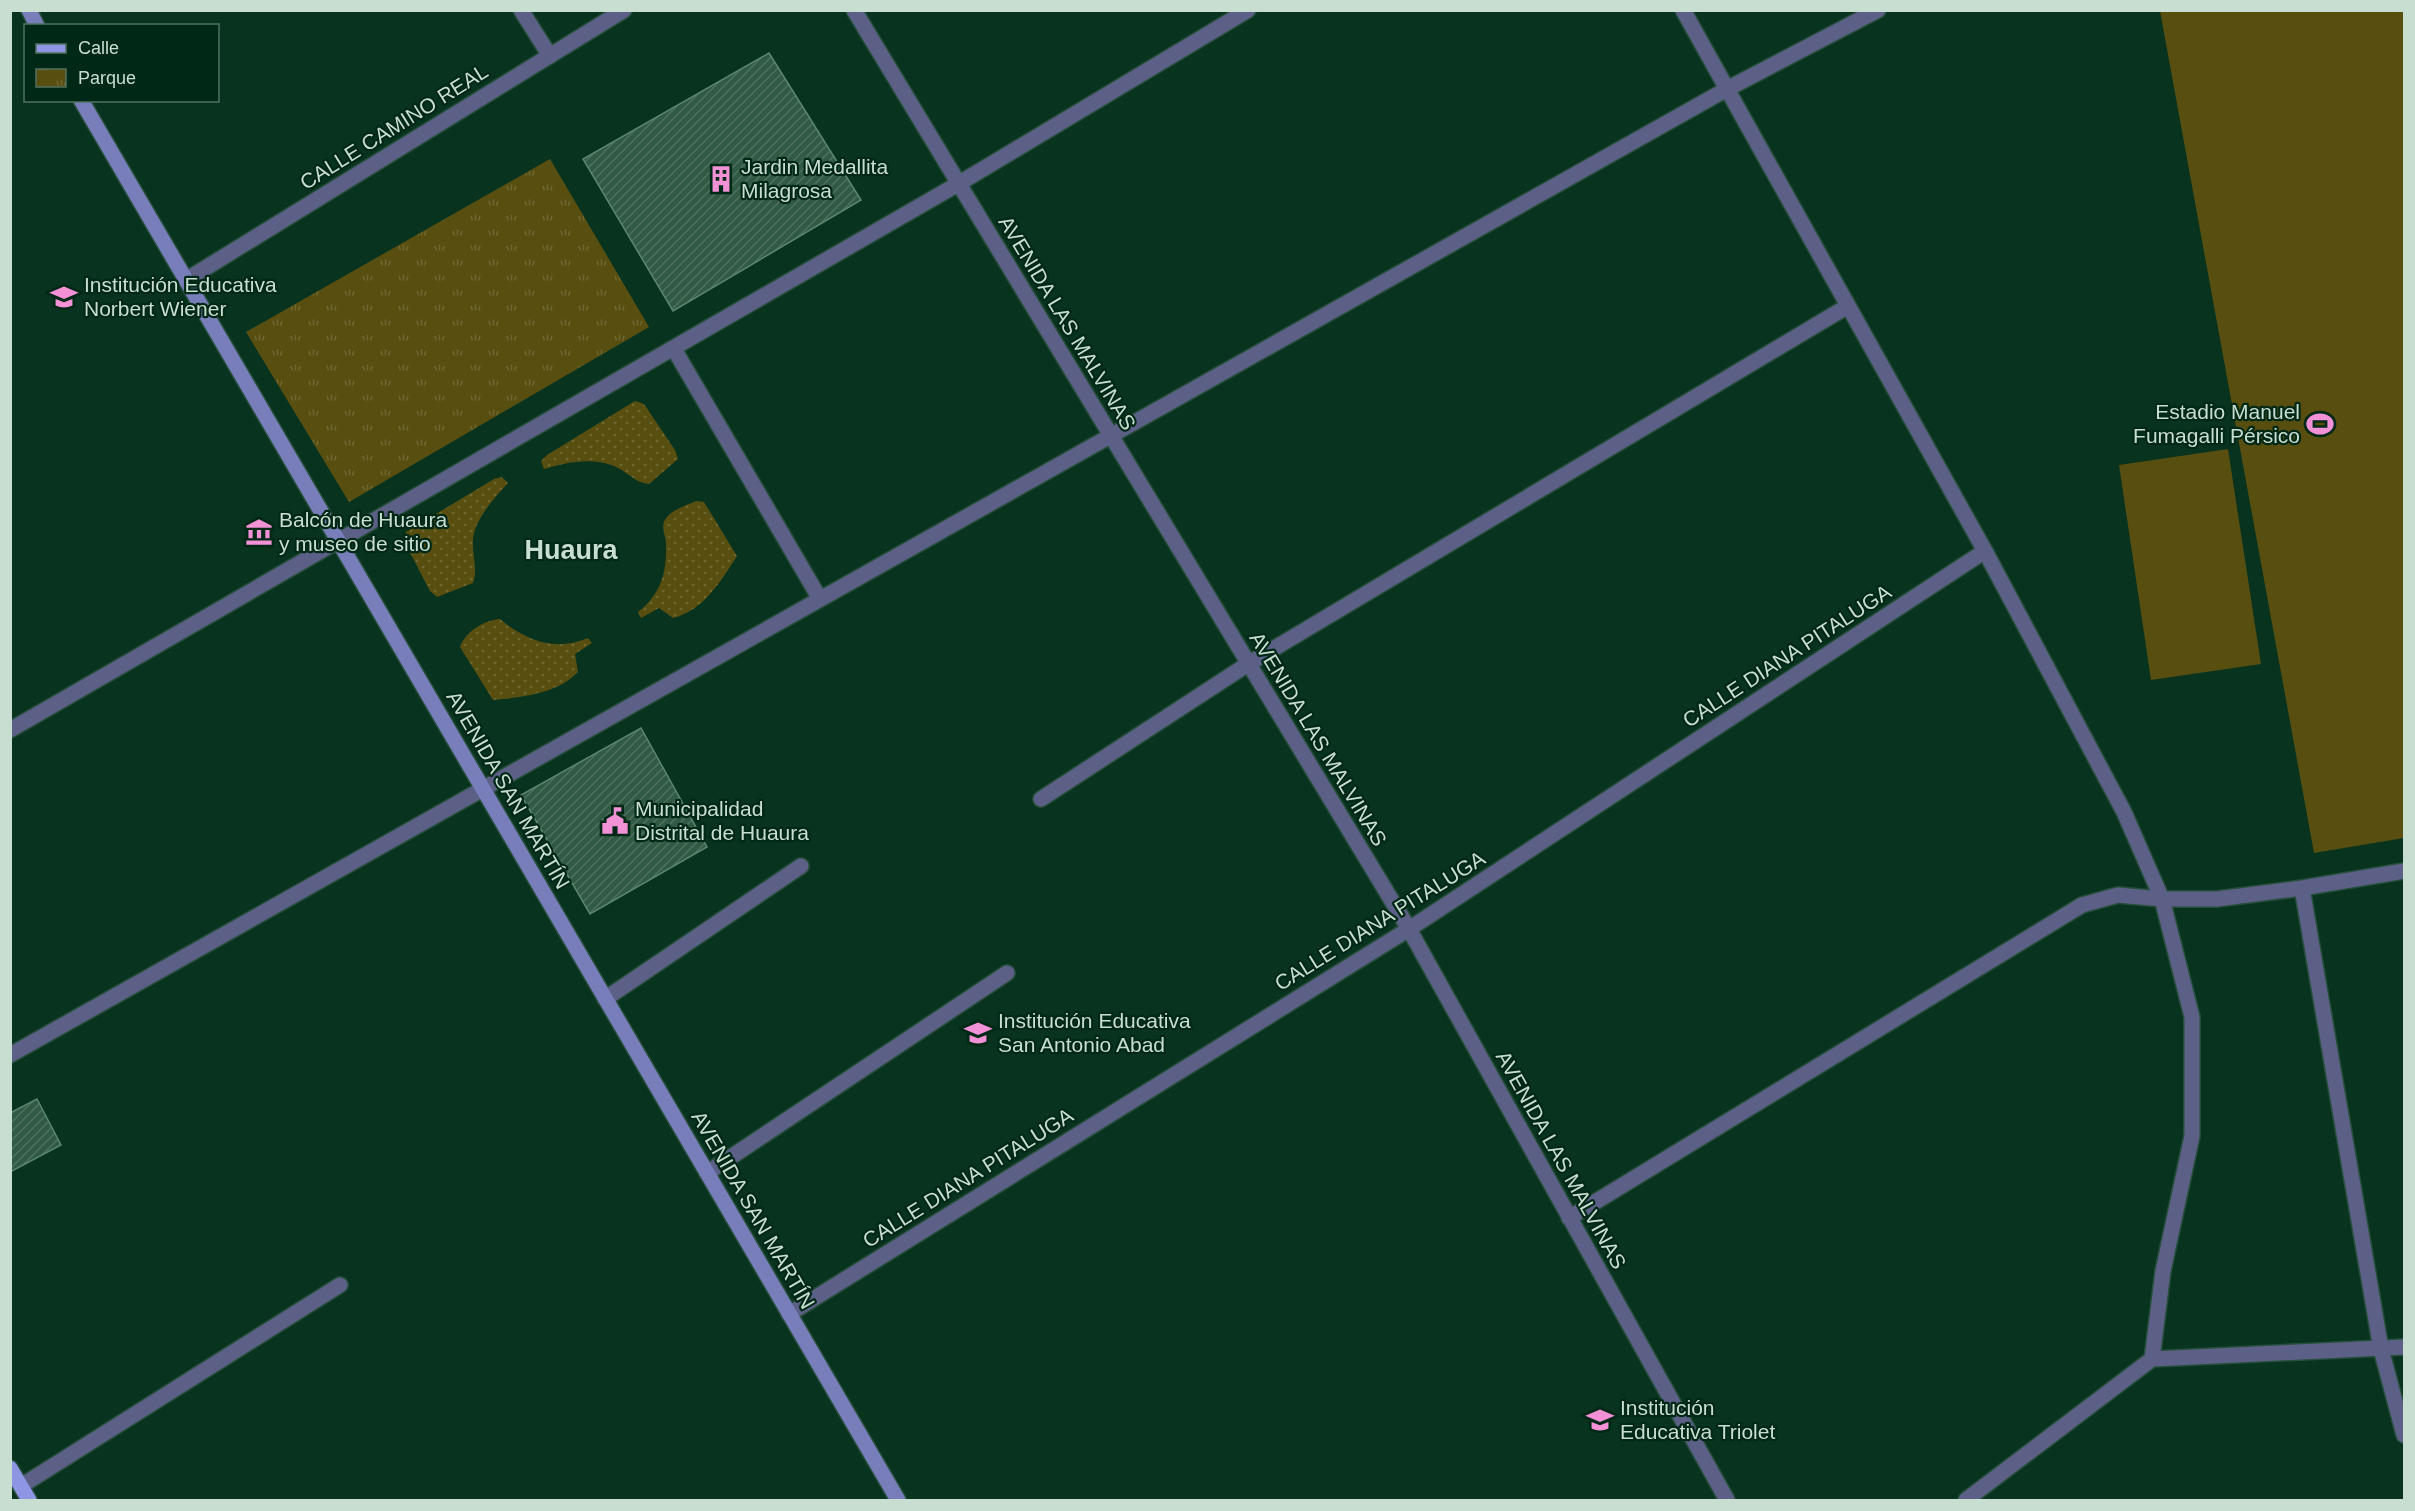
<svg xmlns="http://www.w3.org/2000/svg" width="2415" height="1511" viewBox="0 0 2415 1511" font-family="Helvetica,sans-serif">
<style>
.grass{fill:url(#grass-dots)}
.park{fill:url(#park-tufts)}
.pitch{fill:#584e10}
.building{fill:url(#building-hatch);stroke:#5c866f;stroke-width:1.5}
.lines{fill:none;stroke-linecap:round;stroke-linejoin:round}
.service-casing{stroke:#264e3b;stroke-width:18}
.minor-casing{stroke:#264e3b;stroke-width:18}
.tertiary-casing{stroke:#264e3b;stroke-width:18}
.secondary-casing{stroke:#264e3b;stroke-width:18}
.primary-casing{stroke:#264e3b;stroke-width:18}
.service{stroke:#5c6086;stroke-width:15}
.minor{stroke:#5c6086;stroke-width:15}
.tertiary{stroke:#5c6086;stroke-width:15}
.secondary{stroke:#787eba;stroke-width:15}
.primary{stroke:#8e95e2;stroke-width:15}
.labels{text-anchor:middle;stroke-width:4.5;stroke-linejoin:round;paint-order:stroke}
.street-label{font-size:21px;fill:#c8ded1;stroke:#002816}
.poi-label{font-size:21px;fill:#c8ded1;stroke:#002816;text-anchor:start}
.district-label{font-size:27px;font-weight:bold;fill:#c8ded1;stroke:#002816}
</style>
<defs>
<pattern id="grass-dots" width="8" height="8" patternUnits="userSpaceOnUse" patternTransform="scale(1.5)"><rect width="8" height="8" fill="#584e10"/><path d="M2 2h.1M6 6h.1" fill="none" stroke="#6e6732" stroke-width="1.8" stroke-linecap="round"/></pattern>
<pattern id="park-tufts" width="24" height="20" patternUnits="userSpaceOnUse" patternTransform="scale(1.5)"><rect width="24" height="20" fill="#584e10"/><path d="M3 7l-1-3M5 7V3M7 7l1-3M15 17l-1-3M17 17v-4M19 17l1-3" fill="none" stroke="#6e6732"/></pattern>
<pattern id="building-hatch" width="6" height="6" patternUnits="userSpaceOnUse" patternTransform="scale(1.5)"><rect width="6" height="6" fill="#315a44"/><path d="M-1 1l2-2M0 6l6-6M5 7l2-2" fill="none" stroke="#4d715e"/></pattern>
</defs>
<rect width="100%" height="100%" fill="#07331f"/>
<path class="grass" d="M635,401L644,404L675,450L678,459L649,484C637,483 630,475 620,469C596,456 569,462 544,469L541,461L547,455Z
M502,477L508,483C495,497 474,520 473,540C472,555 478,569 473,583L437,597L430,591L404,541L406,532L494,479Z
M696,501L704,502L737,556C721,581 703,611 673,618L659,608L641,618L638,612C661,594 667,572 666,544C666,534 659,526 667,517C672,510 687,505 696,501Z
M500,619C526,641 555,652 588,638L592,643L575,654L578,672C557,694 522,697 493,700L460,647C465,632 484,620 500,619Z"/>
<path class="park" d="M550,159L649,327L349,502L246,332Z"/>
<path class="pitch" d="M2160,11H2404V838L2314,853Z
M2228,449L2261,664L2151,680L2119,465Z"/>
<path class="building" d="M769,53L861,200L673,311L583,159Z
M641,728L707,847L590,914L521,795Z
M37,1099L61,1145L10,1172V1113Z"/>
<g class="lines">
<defs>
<path id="service" d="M521,10L550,56
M1041,799L1248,664L1848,306
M21,1486L340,1285"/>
<path id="minor" d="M854,10L1409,929L1727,1500
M1683,10L1985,551L2124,812L2162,899L2192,1017V1136L2163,1271L2152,1359
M186,280L624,10
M674,349L820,599
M10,730L958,184L1248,10
M2302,888L2381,1349L2404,1435
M605,999L801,866
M10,1055L1727,89L1878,10
M707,1173L1007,973
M1569,1218L2082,905L2118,895L2162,899H2217L2302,888L2404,871
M789,1314L1409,929L1985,551"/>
<path id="tertiary" d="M1966,1500L2152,1359L2404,1347"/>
<path id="secondary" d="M29,10L37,26
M81,100L898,1500"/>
<path id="primary" d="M10,1468L29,1500"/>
</defs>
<use href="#service" class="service-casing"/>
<use href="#minor" class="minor-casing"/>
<use href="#tertiary" class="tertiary-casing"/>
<use href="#secondary" class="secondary-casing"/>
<use href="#primary" class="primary-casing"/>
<use href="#service" class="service"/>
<use href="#minor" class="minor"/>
<use href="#tertiary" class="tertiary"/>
<use href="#secondary" class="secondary"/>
<use href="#primary" class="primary"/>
</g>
<defs>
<symbol id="building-bare" viewBox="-9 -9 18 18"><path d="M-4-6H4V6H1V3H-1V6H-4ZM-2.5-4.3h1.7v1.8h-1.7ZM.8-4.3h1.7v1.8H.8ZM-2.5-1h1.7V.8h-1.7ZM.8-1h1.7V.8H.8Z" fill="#f391d6" stroke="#002816" stroke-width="2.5" paint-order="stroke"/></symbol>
<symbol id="school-bare" viewBox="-9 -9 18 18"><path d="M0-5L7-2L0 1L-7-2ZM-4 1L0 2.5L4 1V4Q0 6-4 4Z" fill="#f391d6" stroke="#002816" stroke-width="2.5" paint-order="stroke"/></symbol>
<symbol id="stadium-bare" viewBox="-9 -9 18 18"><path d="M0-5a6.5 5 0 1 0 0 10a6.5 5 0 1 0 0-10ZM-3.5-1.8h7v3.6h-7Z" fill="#f391d6" stroke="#002816" stroke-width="2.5" paint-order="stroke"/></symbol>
<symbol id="museum-bare" viewBox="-9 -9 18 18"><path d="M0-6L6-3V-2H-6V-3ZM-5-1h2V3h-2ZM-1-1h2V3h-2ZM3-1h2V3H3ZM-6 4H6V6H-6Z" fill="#f391d6" stroke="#002816" stroke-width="2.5" paint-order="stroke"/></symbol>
<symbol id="civic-bare" viewBox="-9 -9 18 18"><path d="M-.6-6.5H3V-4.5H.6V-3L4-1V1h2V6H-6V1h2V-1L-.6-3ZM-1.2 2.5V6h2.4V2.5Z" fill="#f391d6" stroke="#002816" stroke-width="2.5" paint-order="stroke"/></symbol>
</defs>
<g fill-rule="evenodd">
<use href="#building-bare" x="702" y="160" width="38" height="38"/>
<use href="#school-bare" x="45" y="278" width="38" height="38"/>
<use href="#stadium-bare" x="2301" y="405" width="38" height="38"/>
<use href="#museum-bare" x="240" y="513" width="38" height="38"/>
<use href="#civic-bare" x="596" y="802" width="38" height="38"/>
<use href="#school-bare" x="959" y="1014" width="38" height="38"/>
<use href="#school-bare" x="1581" y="1401" width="38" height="38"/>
</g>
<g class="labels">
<g class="street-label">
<text transform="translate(394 127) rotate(-32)" y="7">CALLE CAMINO REAL</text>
<text transform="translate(1067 323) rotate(59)" y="7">AVENIDA LAS MALVINAS</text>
<text transform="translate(1787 656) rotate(-33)" y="7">CALLE DIANA PITALUGA</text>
<text transform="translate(1318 739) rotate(59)" y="7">AVENIDA LAS MALVINAS</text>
<text transform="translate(508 790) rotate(60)" y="7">AVENIDA SAN MARTÍN</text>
<text transform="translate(1380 921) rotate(-32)" y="7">CALLE DIANA PITALUGA</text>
<text transform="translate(1561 1160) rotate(61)" y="7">AVENIDA LAS MALVINAS</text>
<text transform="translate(968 1178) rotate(-32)" y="7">CALLE DIANA PITALUGA</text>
<text transform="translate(753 1210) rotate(60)" y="7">AVENIDA SAN MARTÍN</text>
</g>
<g class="poi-label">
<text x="741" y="174">Jardin Medallita<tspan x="741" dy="24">Milagrosa</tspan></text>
<text x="84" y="292">Institución Educativa<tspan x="84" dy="24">Norbert Wiener</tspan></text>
<text x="2300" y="419" text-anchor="end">Estadio Manuel<tspan x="2300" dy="24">Fumagalli Pérsico</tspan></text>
<text x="279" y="527">Balcón de Huaura<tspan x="279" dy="24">y museo de sitio</tspan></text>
<text x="635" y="816">Municipalidad<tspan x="635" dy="24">Distrital de Huaura</tspan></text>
<text x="998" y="1028">Institución Educativa<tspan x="998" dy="24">San Antonio Abad</tspan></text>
<text x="1620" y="1415">Institución<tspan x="1620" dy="24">Educativa Triolet</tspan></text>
</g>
<g class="district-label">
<text x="571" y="559">Huaura</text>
</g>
</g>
<rect width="2415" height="1511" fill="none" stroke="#c8ded1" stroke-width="24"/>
<rect x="24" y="24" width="195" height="78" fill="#002816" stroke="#507161" stroke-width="1.5"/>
<rect x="36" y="44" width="30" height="9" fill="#8e95e2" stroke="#507161" stroke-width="1.5"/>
<text x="78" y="54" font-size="18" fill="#c8ded1">Calle</text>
<rect x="36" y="69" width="30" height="18" fill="url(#park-tufts)" stroke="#507161" stroke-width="1.5"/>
<text x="78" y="84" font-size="18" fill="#c8ded1">Parque</text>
</svg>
